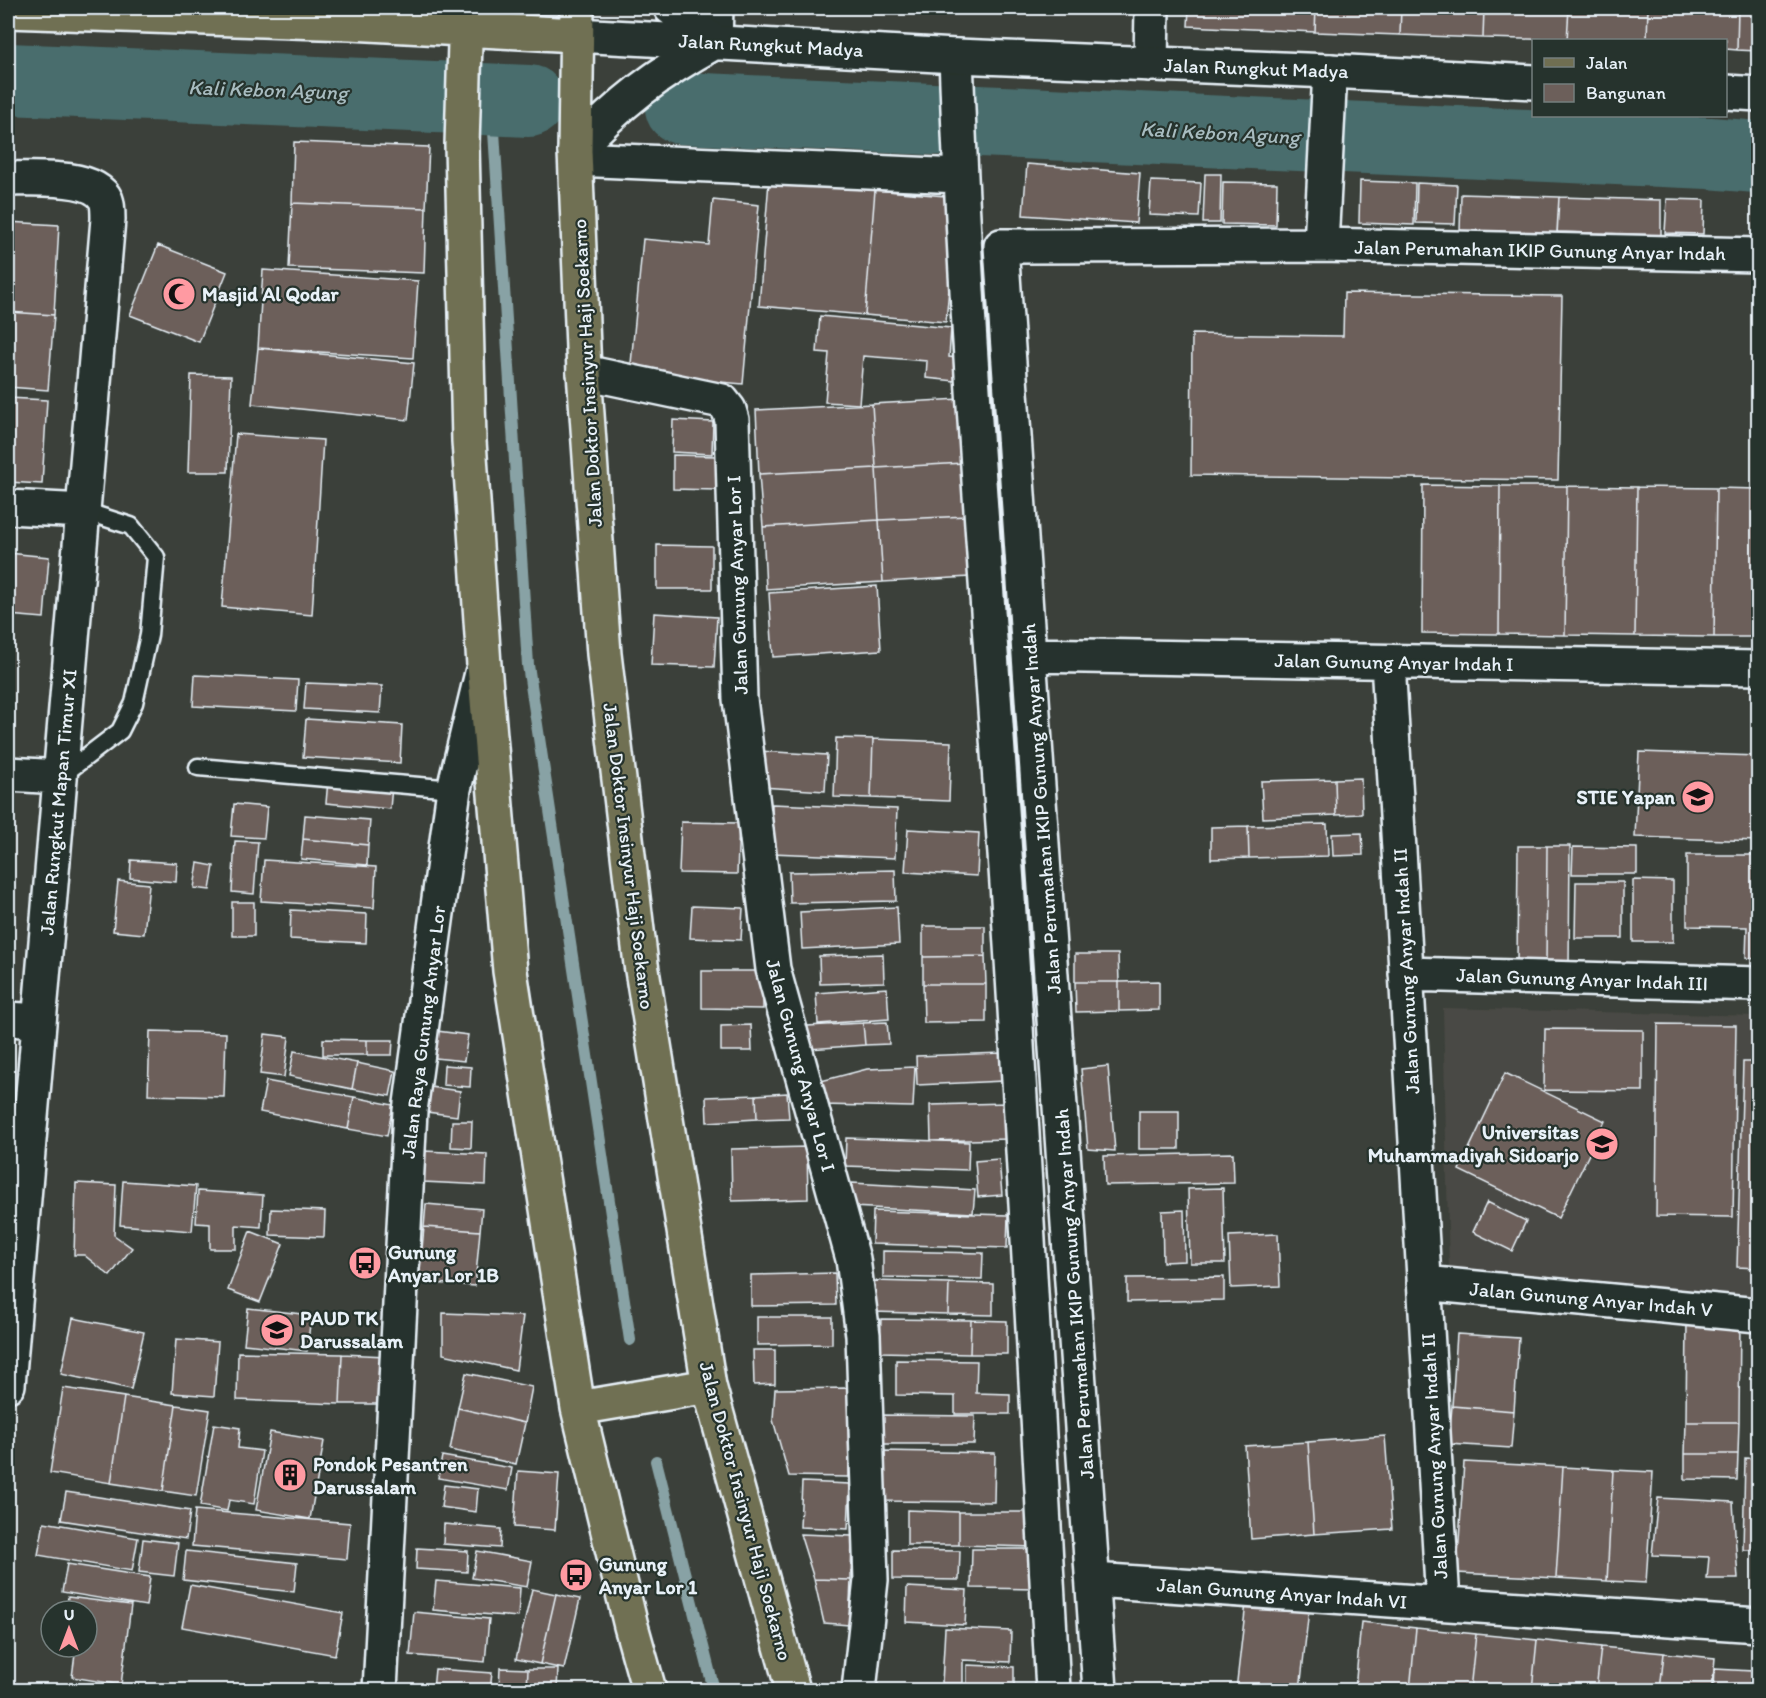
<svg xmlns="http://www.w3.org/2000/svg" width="1766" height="1698" viewBox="0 0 1766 1698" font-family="Itim,sans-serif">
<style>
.built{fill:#4a4944}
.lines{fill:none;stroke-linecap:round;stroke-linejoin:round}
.stream{stroke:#88a2a5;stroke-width:12}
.river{stroke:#486d6d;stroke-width:72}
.building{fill:#6c5f5a;stroke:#e8f1f8;stroke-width:1.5}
.service-casing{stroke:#e8f1f8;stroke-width:21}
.minor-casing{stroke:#e8f1f8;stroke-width:38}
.tertiary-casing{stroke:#e8f1f8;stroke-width:38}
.primary-casing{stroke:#e8f1f8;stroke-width:38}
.service{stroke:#26332d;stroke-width:16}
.minor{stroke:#26332d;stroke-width:33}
.tertiary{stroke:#26332d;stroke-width:33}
.primary{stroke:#706f52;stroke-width:33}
.labels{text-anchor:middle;stroke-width:4.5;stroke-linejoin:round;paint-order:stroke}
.street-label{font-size:20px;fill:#e8f1f8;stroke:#26332d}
.poi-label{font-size:20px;font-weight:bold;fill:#e8f1f8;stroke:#26332d;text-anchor:start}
.water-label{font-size:21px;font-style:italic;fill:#a8bcc0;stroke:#26332d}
</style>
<rect width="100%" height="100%" fill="#3b403a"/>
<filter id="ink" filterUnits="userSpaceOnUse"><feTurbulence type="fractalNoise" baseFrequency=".0167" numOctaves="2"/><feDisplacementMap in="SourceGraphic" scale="12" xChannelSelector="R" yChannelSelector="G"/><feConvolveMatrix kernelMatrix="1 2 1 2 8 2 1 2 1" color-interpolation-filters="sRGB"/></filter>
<g filter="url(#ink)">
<path class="built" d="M1443,1008L1758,1016V1298L1449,1271Z"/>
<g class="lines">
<path class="stream" d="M492,100L528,665L630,1340
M656,1461L714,1690"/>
<path class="river" d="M8,79L529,101
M681,108L1709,153L1758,157"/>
</g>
<path class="building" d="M1189,8H1316L1315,32L1188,26Z
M1316,8H1401L1400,35L1315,32Z
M1401,8H1484L1483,38L1400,35Z
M1484,8H1569L1567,40L1483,38Z
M1569,8H1648L1647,40H1567Z
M1648,8H1738L1737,50L1726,49V40H1647Z
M1738,8H1758V51L1737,50Z
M294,142L429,147L426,208L292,203Z
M1027,164L1140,173L1136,223L1023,215Z
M1205,174H1221L1220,223H1203Z
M769,181L875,190L865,315L759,306Z
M1151,181L1201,183L1199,217L1149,215Z
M1360,181L1415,183L1414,225L1359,223Z
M1223,182L1277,183L1276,225L1222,224Z
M1417,183L1457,185L1455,224L1416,223Z
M875,190L957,197L946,322L865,315Z
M1461,194L1559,197L1557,235L1460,232Z
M1559,197L1661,200V235L1557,232Z
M1667,199L1704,200L1703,234L1665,233Z
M713,200L759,205L743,384L630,374L643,239L709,245Z
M292,203L426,208L424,273L289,268Z
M8,222L59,225L54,315L8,312Z
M158,245L227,272L199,342L130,315Z
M263,270L418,281L413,358L258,348Z
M1344,293L1562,296L1558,480L1191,475L1192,334L1343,336Z
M8,312L54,315L48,390L8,387Z
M820,316L951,328L949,357L957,358L955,381L926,378L927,361L863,356L859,404L825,402L829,353L817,352Z
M258,348L414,363L408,420L252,404Z
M191,375L231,376L228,472H188Z
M8,398L47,400L42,484L8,482Z
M960,399L963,463L876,468L872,404Z
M872,404L876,468L759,474L756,410Z
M673,420L713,422L712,454L672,452Z
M236,434L323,440L312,615L222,607Z
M673,455L717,456V490L673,489Z
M963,463L967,516L879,520L876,468Z
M876,468L879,520L763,527L759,474Z
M1423,485L1500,486L1499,634L1422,633Z
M1500,486H1567L1565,635L1499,634Z
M1567,486L1637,487L1635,636L1565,635Z
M1637,487L1716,488L1714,637L1635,636Z
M1716,488L1758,489V637H1714Z
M967,516L970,577L883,582L879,520Z
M879,520L883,582L766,589L763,527Z
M657,545L712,546V589H657Z
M8,553L49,557L44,618L8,615Z
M877,586L881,650L773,657L769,593Z
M654,613L717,617L714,667L651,665Z
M195,675L298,680L296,711L193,706Z
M306,683L382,686L380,713L304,709Z
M306,719L402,725L400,763L303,757Z
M836,738L873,739L871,798L834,797Z
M873,739L951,742L949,801L871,798Z
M758,751L827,755L825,791L761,787Z
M1639,752L1758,756V841L1635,837Z
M1361,778L1362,814L1336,815L1335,779Z
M1335,779L1336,815L1263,818L1261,781Z
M328,780L392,786L390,809L326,803Z
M234,804L267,807L264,838L231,836Z
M772,804L897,809L895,858L771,853Z
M305,815L370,820L368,845L303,839Z
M681,822L739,823L737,874L679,873Z
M1327,824L1328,856L1249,858L1248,826Z
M1248,826L1249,858L1211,859V827Z
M908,829L979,833L977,876L905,872Z
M1362,833L1363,855L1333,856L1332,834Z
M303,839L368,845L367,865L301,859Z
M235,841L258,842L254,894L232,892Z
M1518,846H1547L1546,967H1517Z
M1547,846H1570L1569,968L1546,967Z
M1573,847L1637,848V874H1572Z
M1687,855H1758V959L1746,958L1747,927L1687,926Z
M131,860L177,863L176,882L130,878Z
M264,860L376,867L374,908L261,901Z
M198,863L214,866L210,890L194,888Z
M895,870L896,901L790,903L789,872Z
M1633,880L1673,881V942H1633Z
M118,881L149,884L144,934L113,931Z
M1576,882H1623V938H1575Z
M232,902H254V936H232Z
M692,906L743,908L741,940L690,938Z
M897,907L899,944L802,949L800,912Z
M291,910L367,914L366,943L290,939Z
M923,926H985V956L923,957Z
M883,954L884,982L820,984L819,956Z
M1075,954H1118L1119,982H1075Z
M985,956L986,984H923V957Z
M702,971H763V1009L702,1008Z
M1159,981V1010L1119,1011V982Z
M1075,982H1119V1011L1076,1012Z
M923,984H986V1022L924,1023Z
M887,988L889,1019L818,1024L816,993Z
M887,1022L889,1044L865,1045L863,1023Z
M863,1023L865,1045L809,1049L807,1026Z
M1658,1024L1736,1025L1733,1217L1656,1216Z
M751,1025L752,1051H721V1026Z
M1545,1029L1643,1030V1091L1544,1090Z
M429,1030L468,1035L464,1061L426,1057Z
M150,1031L226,1033L224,1097L148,1095Z
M265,1034L289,1037L284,1077L260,1074Z
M323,1039L367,1040V1055H323Z
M367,1040H393L392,1055H367Z
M294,1051L357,1063L352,1089L289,1076Z
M1003,1053L1004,1081L917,1085L916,1056Z
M1743,1062H1758V1268L1737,1267Z
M357,1063L395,1071L390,1096L352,1089Z
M444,1065L471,1067L470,1087L443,1085Z
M1108,1066L1115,1151L1088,1149L1081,1069Z
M915,1067L913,1107L822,1105L821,1081L867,1069Z
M1505,1073L1605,1121L1558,1218L1459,1170Z
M266,1081L354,1097L348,1129L260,1112Z
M430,1087L460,1091L457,1116L427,1112Z
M787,1093L789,1118L757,1119L756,1095Z
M756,1095L757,1119L707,1122L706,1097Z
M354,1097L393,1105L387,1136L348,1129Z
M1007,1103L1008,1139L931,1141L930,1105Z
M1139,1111H1179V1149H1139Z
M452,1121H472L471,1148L451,1147Z
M846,1138L969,1142L968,1170L845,1166Z
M807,1147L808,1199L732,1201L731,1149Z
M424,1151L487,1154L486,1185L423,1182Z
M1233,1153L1234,1183L1105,1185L1104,1156Z
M999,1159L1002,1195L978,1197L975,1161Z
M123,1181L196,1186L192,1231L120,1225Z
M76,1183L116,1185L114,1235L132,1248L110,1276L84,1255H74Z
M852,1183L975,1190L973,1213L851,1207Z
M1223,1188L1225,1263H1190L1188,1189Z
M198,1191L263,1195L261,1227L236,1225V1249H210V1224L196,1223Z
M1487,1202L1526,1221L1512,1251L1473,1232Z
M426,1204L482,1209L480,1231L424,1227Z
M271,1209L325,1211L324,1237L270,1235Z
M1184,1210L1185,1261L1163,1262L1162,1211Z
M873,1211L1008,1215L1007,1248L872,1244Z
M424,1227L480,1231L475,1286L419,1282Z
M250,1231L283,1244L260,1302L228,1290Z
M1278,1234L1280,1286L1231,1288L1229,1236Z
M883,1251L983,1253L982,1279L883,1277Z
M835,1273L836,1305L751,1306V1275Z
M1224,1277V1300L1127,1302V1278Z
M874,1281L949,1283L948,1314L873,1312Z
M949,1283L993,1284V1315L948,1314Z
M248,1308L311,1315L307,1351L244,1344Z
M443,1313L523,1316L516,1370L443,1354Z
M757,1317H832V1344L757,1345Z
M73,1318L144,1332L131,1389L61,1374Z
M881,1319L971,1320L970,1354L880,1352Z
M971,1320L1007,1321V1354H970Z
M1687,1320L1740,1321L1739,1422H1686Z
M1457,1334L1519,1338L1514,1411L1452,1406Z
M176,1339L218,1342L214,1396L172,1393Z
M753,1350H775V1384L754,1385Z
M238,1352L342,1354L340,1404L237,1400Z
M342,1354L386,1356L384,1404H340Z
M896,1360L977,1361L976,1393L1010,1394V1414H955V1396L896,1395Z
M466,1373L532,1387L525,1423L458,1408Z
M63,1388L124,1397L111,1483L50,1473Z
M848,1388L849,1477L789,1476L773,1420L775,1389Z
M124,1397L176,1405L163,1491L111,1483Z
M176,1405L210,1410L196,1496L163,1491Z
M1452,1406L1514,1411L1511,1448L1449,1444Z
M458,1408L525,1423L516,1464L450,1450Z
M877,1415L975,1416L974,1444H877Z
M1686,1422H1739L1738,1454H1685Z
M214,1424L240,1428L238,1448L262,1451L254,1504L229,1500L227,1511L200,1506Z
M270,1432L324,1441L310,1519L256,1510Z
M1385,1436L1392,1529L1314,1534L1308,1442Z
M1308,1442L1314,1534L1251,1539L1245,1446Z
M881,1451L995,1453L994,1502L880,1501Z
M1685,1454H1738L1737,1480L1685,1479Z
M442,1456L512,1468L508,1490L438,1478Z
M1745,1458L1758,1459V1550H1743Z
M1464,1462L1563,1467L1556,1578L1457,1573Z
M1563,1467L1613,1470L1607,1581L1556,1578Z
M1613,1470L1653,1472L1646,1583L1607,1581Z
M518,1471L559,1474L555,1530L514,1527Z
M802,1482L850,1484L848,1529L800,1527Z
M444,1485L478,1489L476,1512L441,1507Z
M66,1492L190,1511L186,1539L61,1520Z
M1658,1498L1733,1502L1738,1579H1707L1709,1557L1652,1555Z
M195,1510L350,1523L347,1559L192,1546Z
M907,1510L959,1512V1545H907Z
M959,1512H1033V1547L959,1545Z
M44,1522L138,1538L132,1571L38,1555Z
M444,1524L501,1529L500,1548L443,1544Z
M800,1534L852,1536L851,1580L814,1579Z
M143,1539L178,1543L174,1576L139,1572Z
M417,1548L468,1551L467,1572L416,1569Z
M972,1549H1035L1034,1589L971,1588Z
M893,1550L960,1551L959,1580L893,1579Z
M186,1551L297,1563L294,1592L183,1580Z
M477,1551L532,1561L527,1587L472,1578Z
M67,1564L150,1577L146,1606L62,1592Z
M814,1579L851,1580L849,1625L824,1623Z
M436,1581L520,1588L518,1617L433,1610Z
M190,1585L343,1613L335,1655L182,1627Z
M907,1587L967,1590L965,1625L906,1622Z
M532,1589L556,1594L540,1664L516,1659Z
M556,1594L580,1599L564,1669L540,1664Z
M68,1597L131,1605L121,1685L72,1677L76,1647H87V1611H66Z
M1246,1603L1309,1609L1300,1690H1236Z
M414,1612L489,1619L485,1662L410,1655Z
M1361,1622L1416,1628L1410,1690H1355Z
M945,1628L1011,1631L1010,1662L963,1660V1683H942Z
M1416,1628L1476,1634L1470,1690H1410Z
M1476,1634L1537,1640L1532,1690H1470Z
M1537,1640L1601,1647L1596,1690H1532Z
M1601,1647L1664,1653L1660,1690H1596Z
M1664,1653L1715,1658L1712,1690H1660Z
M967,1665L1014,1667V1688L967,1687Z
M500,1668L528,1669L527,1690H499Z
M435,1669L492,1673L490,1690H433Z
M528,1669H558L557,1690H527Z
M1715,1669L1752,1671L1751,1690H1714Z"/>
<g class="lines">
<defs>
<path id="service" d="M198,767L454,789
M61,776L120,731L134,703L149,635L156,557L131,526L84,511"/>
<path id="minor" d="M715,42L716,8
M956,56C967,374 996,691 1015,1009C1029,1236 1040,1463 1053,1690
M1151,64L1152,8
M576,159L960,176
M8,179C32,179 94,174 106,200C108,205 108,213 108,219L8,1385
M1321,245L1330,71
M584,372L722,401L729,410L732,420L740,699L773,969L853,1259L863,1335L871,1580L859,1690
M8,507L84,511
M1030,655L1758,668
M1388,662L1443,1603
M8,774L60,777
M1406,974L1758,984
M8,1019L39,1021
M1424,1283L1758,1315
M1093,1580L1758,1625
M380,1690L410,1111L454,789L482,673
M1100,1690L1001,246L1321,245L1758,255"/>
<path id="tertiary" d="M671,8L715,42
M576,35L956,56L1330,71L1534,82
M1726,92L1758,94
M575,151C620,102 657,74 715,42"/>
<path id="primary" d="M466,8L462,145L469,441L484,665L510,971L578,1408L631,1626L649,1690
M577,8L575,151L584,372L604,654L641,964L709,1386L793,1690
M8,11L350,23L576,35
M578,1408L709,1386"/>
</defs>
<use href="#service" class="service-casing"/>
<use href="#minor" class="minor-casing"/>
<use href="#tertiary" class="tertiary-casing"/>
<use href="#primary" class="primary-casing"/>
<use href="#service" class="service"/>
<use href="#minor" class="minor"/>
<use href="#tertiary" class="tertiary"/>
<use href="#primary" class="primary"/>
</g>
</g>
<defs>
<symbol id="mosque-disc" viewBox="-11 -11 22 22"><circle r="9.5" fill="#ff9aa2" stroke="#26332d"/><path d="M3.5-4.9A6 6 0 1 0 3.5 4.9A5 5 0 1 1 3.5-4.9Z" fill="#111"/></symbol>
<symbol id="university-disc" viewBox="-11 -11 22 22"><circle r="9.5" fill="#ff9aa2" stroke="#26332d"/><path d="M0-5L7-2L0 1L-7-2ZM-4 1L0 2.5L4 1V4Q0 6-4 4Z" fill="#111"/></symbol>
<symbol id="bus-disc" viewBox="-11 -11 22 22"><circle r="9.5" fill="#ff9aa2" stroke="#26332d"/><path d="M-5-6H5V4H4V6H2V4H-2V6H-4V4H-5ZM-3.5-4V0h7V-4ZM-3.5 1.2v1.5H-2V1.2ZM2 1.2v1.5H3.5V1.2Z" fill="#111"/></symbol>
<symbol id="school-disc" viewBox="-11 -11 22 22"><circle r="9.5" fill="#ff9aa2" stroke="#26332d"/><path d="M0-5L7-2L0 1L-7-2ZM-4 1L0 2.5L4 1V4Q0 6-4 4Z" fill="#111"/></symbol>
<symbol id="building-disc" viewBox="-11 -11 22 22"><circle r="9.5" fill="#ff9aa2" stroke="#26332d"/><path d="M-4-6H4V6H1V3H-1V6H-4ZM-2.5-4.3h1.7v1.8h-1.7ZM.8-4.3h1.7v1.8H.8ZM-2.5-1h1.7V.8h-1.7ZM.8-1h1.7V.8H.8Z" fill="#111"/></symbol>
</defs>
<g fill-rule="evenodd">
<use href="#mosque-disc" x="160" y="275" width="38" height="38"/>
<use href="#university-disc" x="1679" y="778" width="38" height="38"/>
<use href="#university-disc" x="1583" y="1125" width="38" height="38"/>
<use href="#bus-disc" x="346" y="1244" width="38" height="38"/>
<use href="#school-disc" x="258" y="1311" width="38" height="38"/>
<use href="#building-disc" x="271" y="1456" width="38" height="38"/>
<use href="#bus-disc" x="557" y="1556" width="38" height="38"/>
</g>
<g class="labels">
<g class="street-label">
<text transform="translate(771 45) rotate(3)" y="7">Jalan Rungkut Madya</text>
<text transform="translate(1256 68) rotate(2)" y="7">Jalan Rungkut Madya</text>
<text transform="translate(1540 250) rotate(1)" y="7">Jalan Perumahan IKIP Gunung Anyar Indah</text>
<text transform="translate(587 373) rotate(-93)" y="7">Jalan Doktor Insinyur Haji Soekarno</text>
<text transform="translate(737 585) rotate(-92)" y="7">Jalan Gunung Anyar Lor I</text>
<text transform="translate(1394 662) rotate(1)" y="7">Jalan Gunung Anyar Indah I</text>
<text transform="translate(58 802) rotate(-85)" y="7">Jalan Rungkut Mapan Timur XI</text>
<text transform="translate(1041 809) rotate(-94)" y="7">Jalan Perumahan IKIP Gunung Anyar Indah</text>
<text transform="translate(629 856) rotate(83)" y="7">Jalan Doktor Insinyur Haji Soekarno</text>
<text transform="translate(1406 971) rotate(-93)" y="7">Jalan Gunung Anyar Indah II</text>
<text transform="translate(1582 979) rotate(2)" y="7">Jalan Gunung Anyar Indah III</text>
<text transform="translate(423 1032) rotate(-83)" y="7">Jalan Raya Gunung Anyar Lor</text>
<text transform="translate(801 1065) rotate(75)" y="7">Jalan Gunung Anyar Lor I</text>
<text transform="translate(1074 1294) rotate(-94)" y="7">Jalan Perumahan IKIP Gunung Anyar Indah</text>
<text transform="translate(1591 1299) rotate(5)" y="7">Jalan Gunung Anyar Indah V</text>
<text transform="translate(1434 1456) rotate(-93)" y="7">Jalan Gunung Anyar Indah II</text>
<text transform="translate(746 1511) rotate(75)" y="7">Jalan Doktor Insinyur Haji Soekarno</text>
<text transform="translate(1282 1593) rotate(4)" y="7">Jalan Gunung Anyar Indah VI</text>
</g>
<g class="poi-label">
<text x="202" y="301">Masjid Al Qodar</text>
<text x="1675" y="804" text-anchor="end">STIE Yapan</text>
<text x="1579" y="1139" text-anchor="end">Universitas<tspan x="1579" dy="23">Muhammadiyah Sidoarjo</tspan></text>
<text x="388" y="1259">Gunung<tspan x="388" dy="23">Anyar Lor 1B</tspan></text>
<text x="300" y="1325">PAUD TK<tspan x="300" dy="23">Darussalam</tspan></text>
<text x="313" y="1471">Pondok Pesantren<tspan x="313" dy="23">Darussalam</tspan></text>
<text x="599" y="1571">Gunung<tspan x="599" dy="23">Anyar Lor 1</tspan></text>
</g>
<g class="water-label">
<text transform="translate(268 90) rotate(2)" y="7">Kali Kebon Agung</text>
<text transform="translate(1220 133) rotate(3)" y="7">Kali Kebon Agung</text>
</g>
</g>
<rect width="1766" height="1698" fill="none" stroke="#26332d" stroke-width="30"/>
<rect x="15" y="15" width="1736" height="1668" fill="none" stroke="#e8f1f8" stroke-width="2" filter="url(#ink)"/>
<rect x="1532" y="39" width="195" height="78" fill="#26332d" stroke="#747f7e" stroke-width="1.5"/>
<rect x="1544" y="58" width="30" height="9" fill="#706f52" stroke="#747f7e" stroke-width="1.5"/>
<text x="1586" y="69" font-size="18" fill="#e8f1f8">Jalan</text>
<rect x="1544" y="84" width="30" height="18" fill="#6c5f5a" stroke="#747f7e" stroke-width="1.5"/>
<text x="1586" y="99" font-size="18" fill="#e8f1f8">Bangunan</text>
<g transform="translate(69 1629)"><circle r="28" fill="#26332d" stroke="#747f7e" stroke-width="1.5"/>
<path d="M0-4.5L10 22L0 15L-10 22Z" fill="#ff9aa2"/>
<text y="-9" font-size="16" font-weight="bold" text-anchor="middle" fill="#e8f1f8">U</text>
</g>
</svg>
